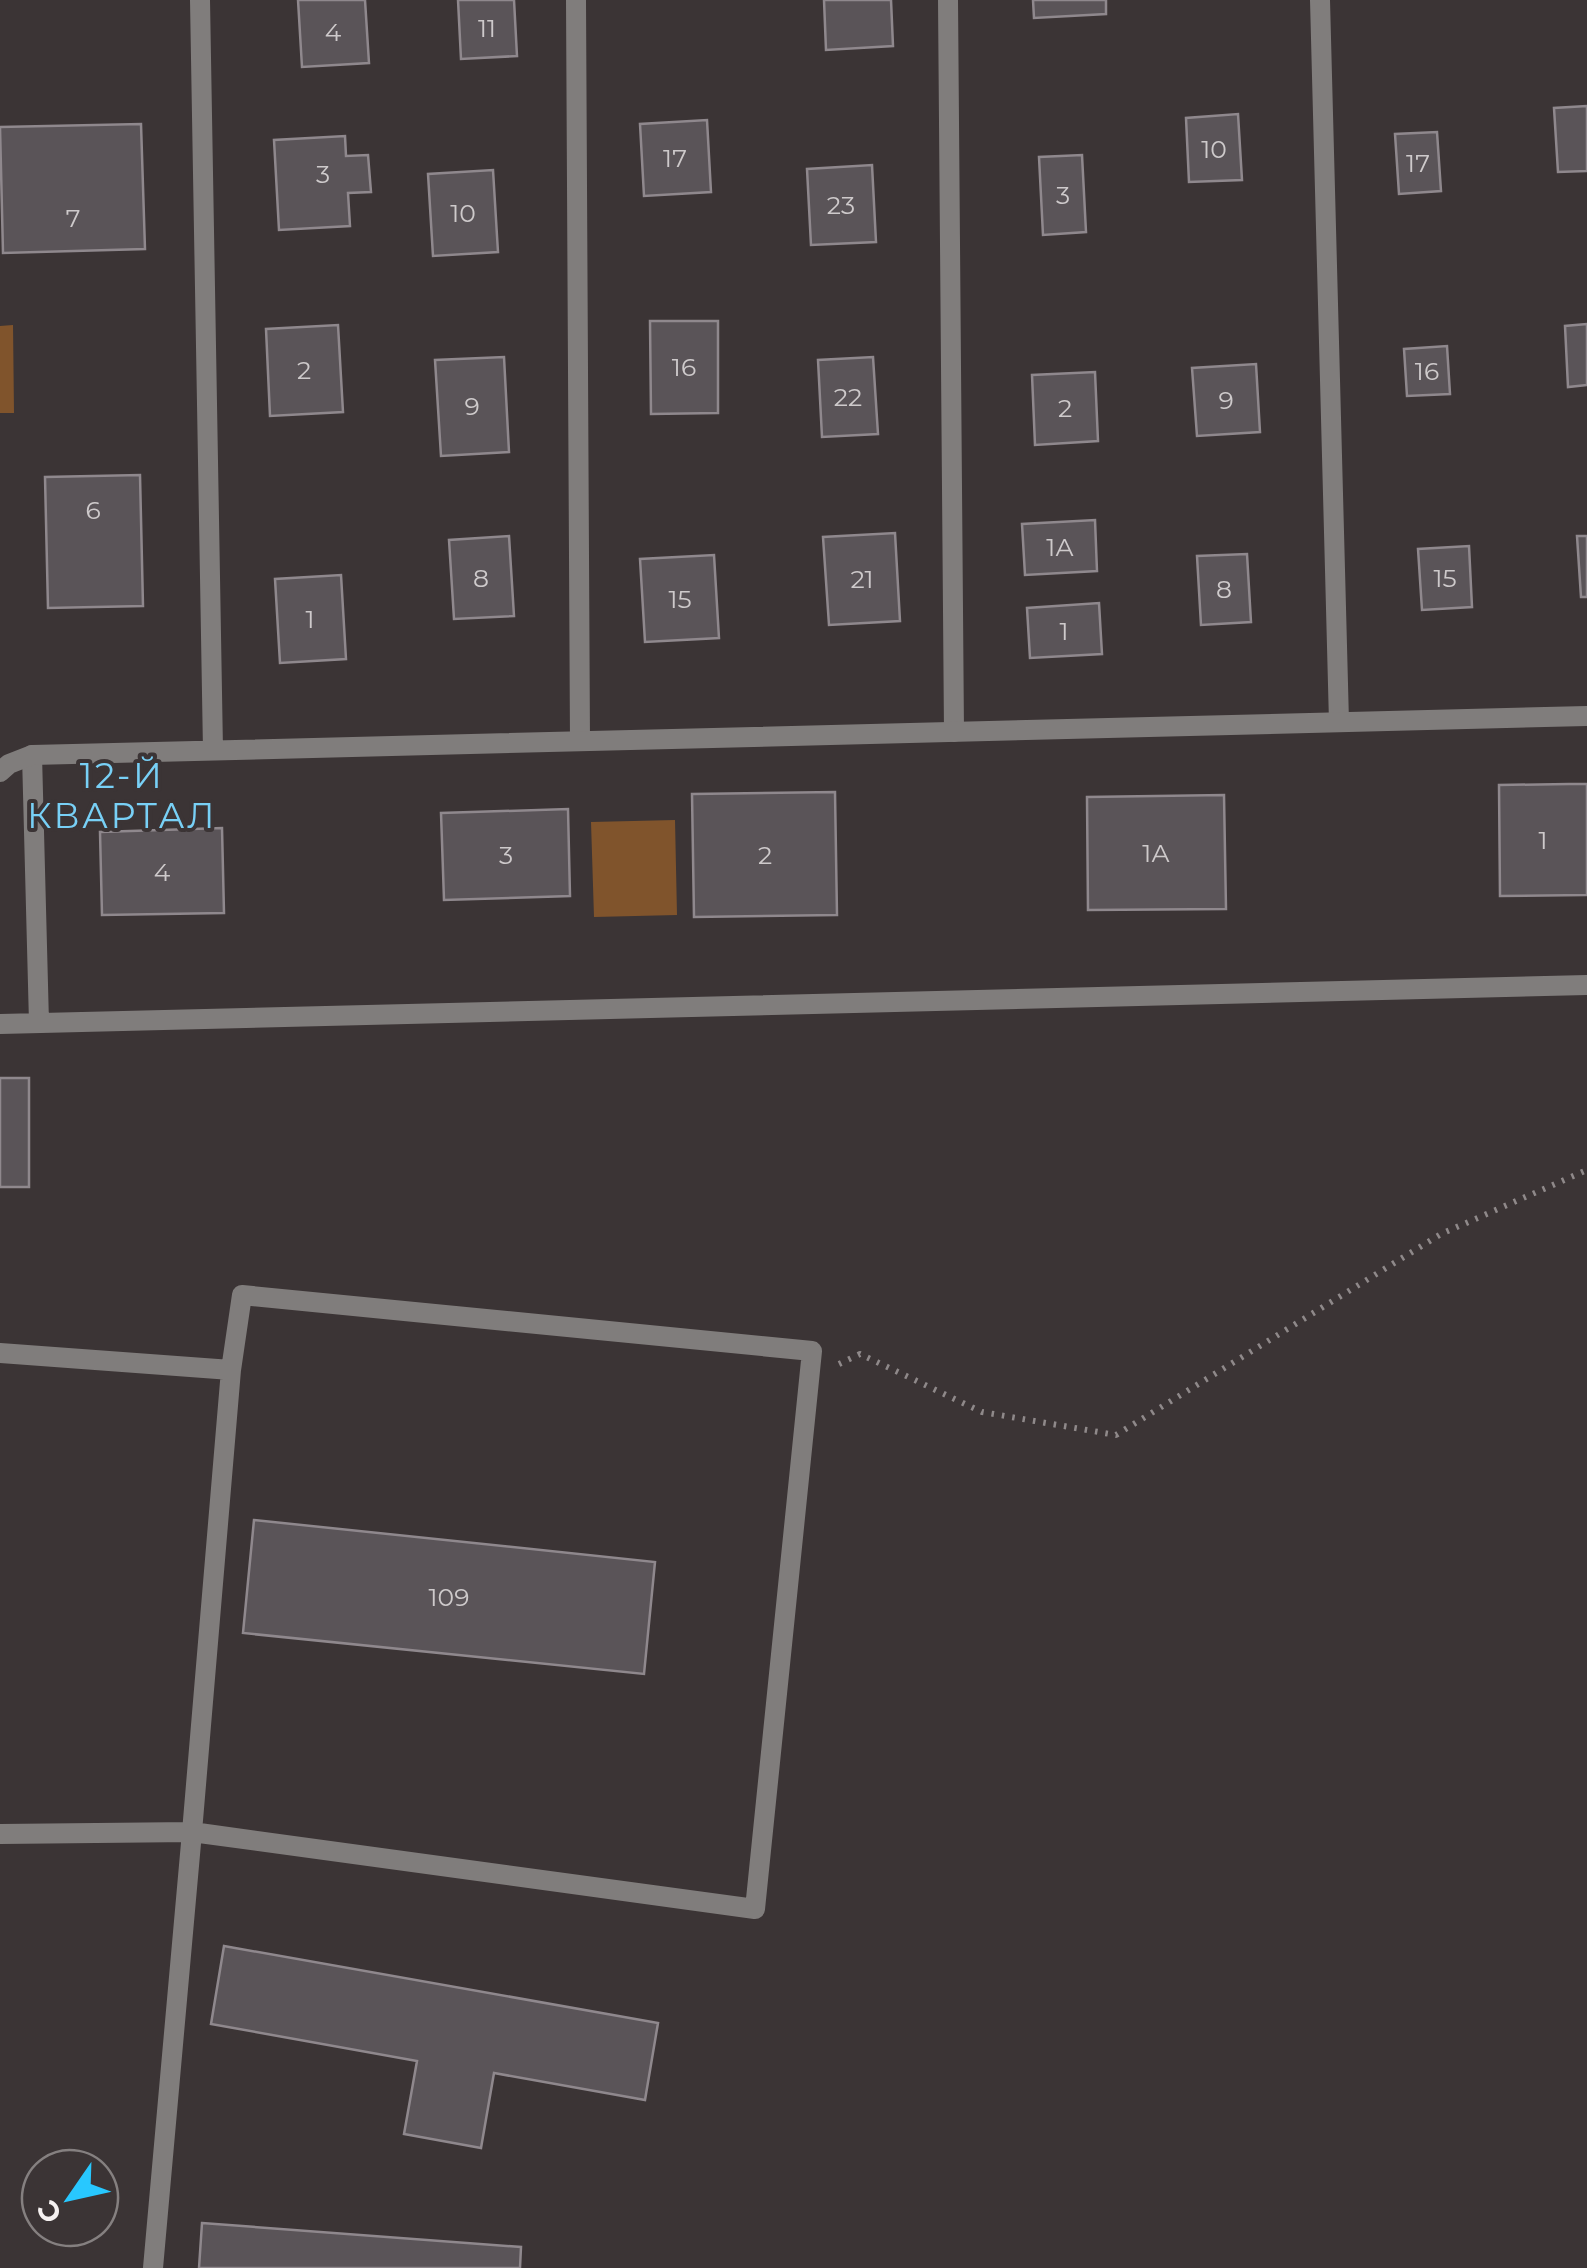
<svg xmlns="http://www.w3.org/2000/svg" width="1587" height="2268" viewBox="0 0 1587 2268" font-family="Montserrat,sans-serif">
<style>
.green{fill:#80542c}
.building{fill:#5a5458;stroke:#8f888d;stroke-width:2.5}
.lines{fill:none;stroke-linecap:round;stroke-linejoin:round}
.path{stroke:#8f898a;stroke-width:6;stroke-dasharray:2.5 8;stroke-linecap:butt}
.lane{stroke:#807d7c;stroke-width:20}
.street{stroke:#807d7c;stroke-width:20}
.labels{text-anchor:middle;stroke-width:8;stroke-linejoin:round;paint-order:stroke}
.number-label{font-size:25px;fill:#cecacb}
.quarter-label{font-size:35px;letter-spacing:2.5px;fill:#78d0f6;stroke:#3b3435}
</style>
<rect width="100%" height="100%" fill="#3b3435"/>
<path class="green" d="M13,325L14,413H0V326Z
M675,820L677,915L594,917L591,822Z"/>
<path class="building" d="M298,0H365L369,63L302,67Z
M458,0H514L517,56L461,59Z
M824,0H891L893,46L826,50Z
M1033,0H1106V14L1034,18Z
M1587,106V171L1558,172L1554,108Z
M1238,114L1242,180L1189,182L1186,118Z
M707,120L711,192L644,196L640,124Z
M141,124L145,249L3,253L0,127Z
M1437,132L1441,191L1399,194L1395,134Z
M345,136L346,156L368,155L371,192L348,193L350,226L279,230L274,140Z
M1082,155L1086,232L1043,235L1039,157Z
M872,165L876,242L811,245L807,169Z
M493,170L498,252L433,256L428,174Z
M650,321H718V413L651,414Z
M1587,324V385L1568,387L1565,326Z
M338,325L343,412L270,416L266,329Z
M1447,346L1450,394L1407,396L1404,349Z
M504,357L509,452L441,456L435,360Z
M873,357L878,434L822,437L818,360Z
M1256,364L1260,432L1197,436L1192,368Z
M1095,372L1098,441L1035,445L1032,375Z
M140,475L143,606L48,608L45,477Z
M1095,520L1097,571L1025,575L1022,524Z
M895,533L900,621L829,625L823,537Z
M509,536L514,616L454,619L449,540Z
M1577,536H1587V597H1581Z
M1469,546L1472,607L1422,610L1418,549Z
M1247,554L1251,622L1201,625L1197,556Z
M714,555L719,638L645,642L640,559Z
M341,575L346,659L280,663L275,579Z
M1099,603L1102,654L1030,658L1027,608Z
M1569,784H1587V895L1500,896L1499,785Z
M835,792L837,915L694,917L692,794Z
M1224,795L1226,909L1088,910L1087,797Z
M568,809L570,896L444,900L441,813Z
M222,828L224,913L102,915L100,832Z
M0,1078H29V1187H0Z
M254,1520L655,1562L644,1674L243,1633Z
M224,1946L658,2023L645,2100L494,2073L481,2148L404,2134L417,2061L211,2024Z
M202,2223L521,2247L520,2268H199Z"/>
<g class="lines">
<path class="path" d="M839,1364L860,1354L982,1412L1116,1435L1441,1234L1587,1170"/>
<path class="lane" d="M576,0L580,741
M948,0L954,732
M1320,0L1339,722
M32,755L39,1023
M0,1024L1587,985
M0,1353L231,1370
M0,1834L192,1832L231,1370L242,1295L812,1351L755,1909L192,1832L153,2268"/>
<path class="street" d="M200,0L213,750
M0,772L9,764L32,755L1587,716"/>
</g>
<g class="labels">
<g class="number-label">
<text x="487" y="37">11</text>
<text x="333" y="41">4</text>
<text x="1214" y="158">10</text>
<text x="675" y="167">17</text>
<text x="1418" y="172">17</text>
<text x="323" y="183">3</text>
<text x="1063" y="204">3</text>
<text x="841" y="214">23</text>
<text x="463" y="222">10</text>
<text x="73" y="227">7</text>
<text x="684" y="376">16</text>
<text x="304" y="379">2</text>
<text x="1427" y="380">16</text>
<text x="848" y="406">22</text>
<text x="1226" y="409">9</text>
<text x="472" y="415">9</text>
<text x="1065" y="417">2</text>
<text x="93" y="519">6</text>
<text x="1060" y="556">1А</text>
<text x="481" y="587">8</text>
<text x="1445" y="587">15</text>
<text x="862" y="588">21</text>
<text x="1224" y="598">8</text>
<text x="680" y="608">15</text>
<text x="310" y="628">1</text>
<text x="1064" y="640">1</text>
<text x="1543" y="849">1</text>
<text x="1156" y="862">1А</text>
<text x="506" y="864">3</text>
<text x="765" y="864">2</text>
<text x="162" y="881">4</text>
<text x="449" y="1606">109</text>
</g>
<g class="quarter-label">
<text x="122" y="788">12-Й<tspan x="122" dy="40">КВАРТАЛ</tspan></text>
</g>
</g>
<g transform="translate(70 2198) rotate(236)"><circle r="48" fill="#3b3435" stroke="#858080" stroke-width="2.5"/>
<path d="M0-8L18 38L0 25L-18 38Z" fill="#28c8ff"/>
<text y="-15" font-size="28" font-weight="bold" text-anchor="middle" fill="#f5f1f1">С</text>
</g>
</svg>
